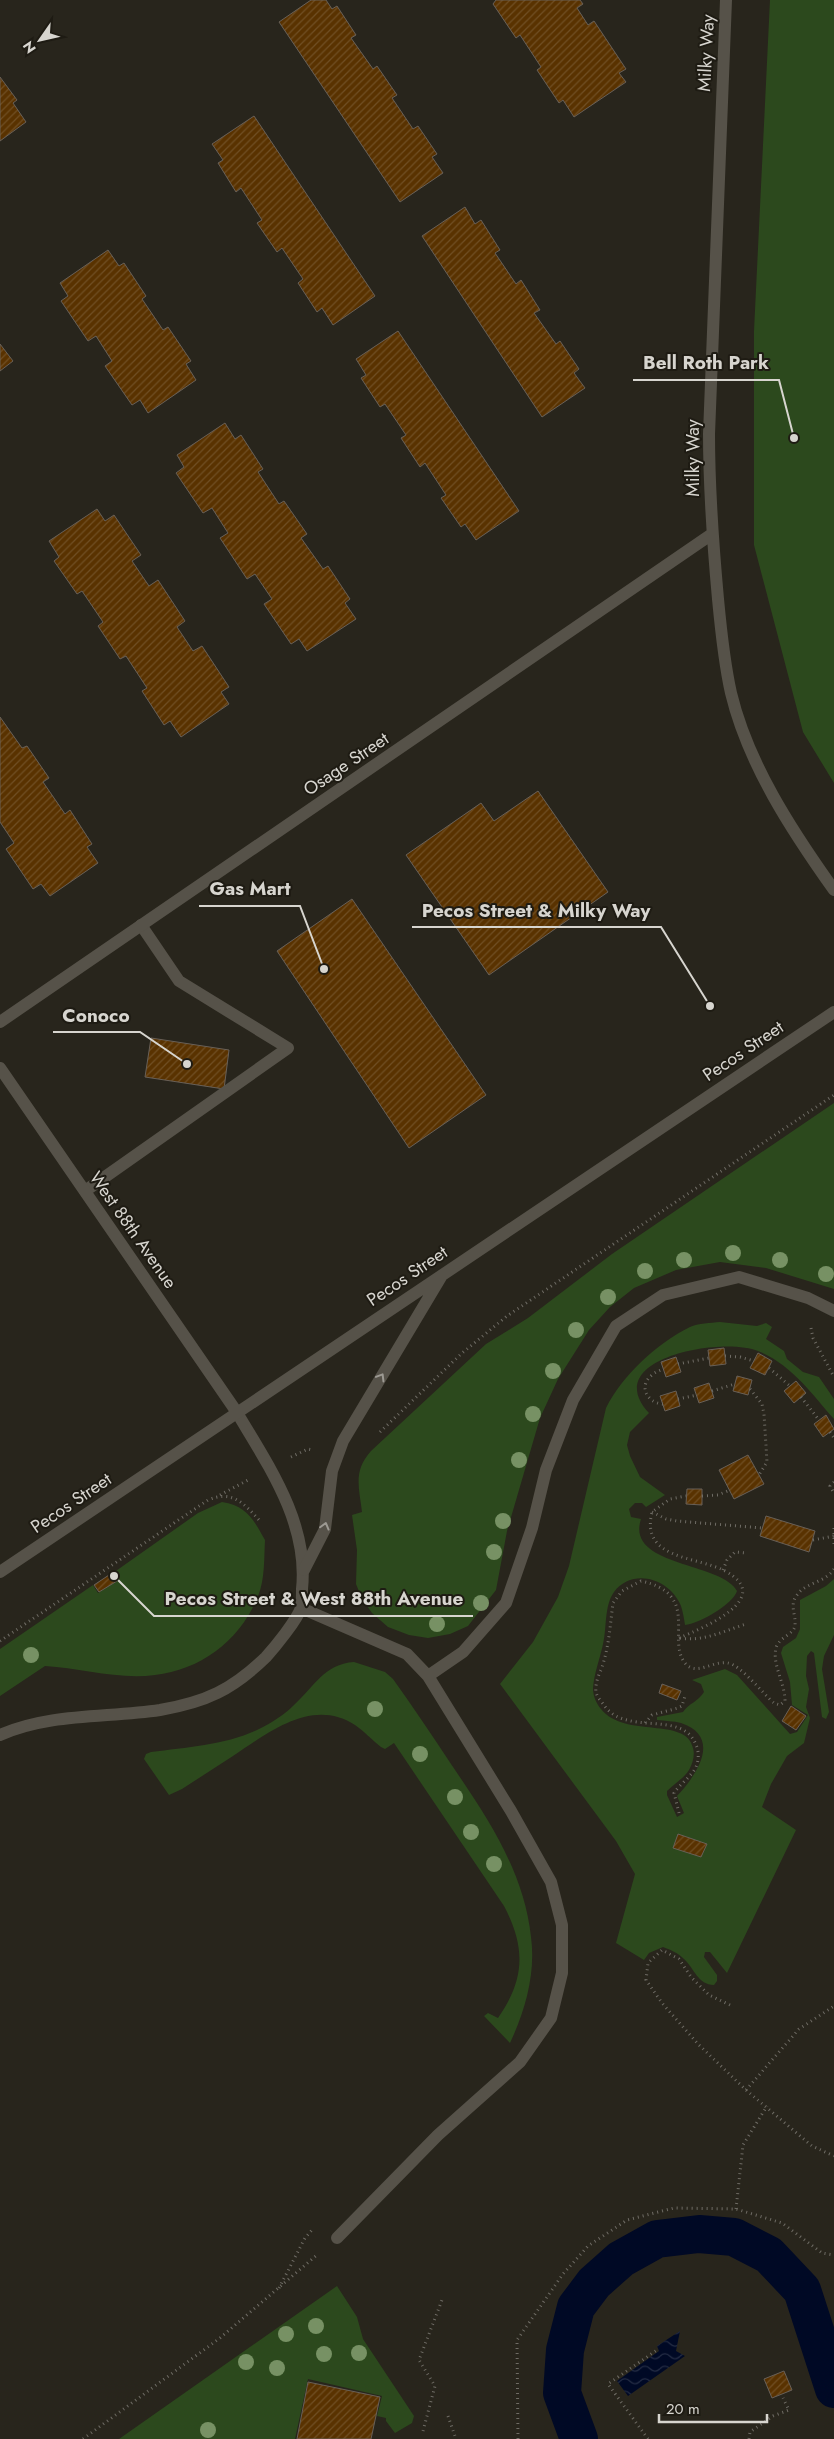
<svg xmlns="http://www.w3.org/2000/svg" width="834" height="2439" viewBox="0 0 834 2439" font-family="Jost,sans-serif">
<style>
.green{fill:#2c491d}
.water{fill:url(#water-waves)}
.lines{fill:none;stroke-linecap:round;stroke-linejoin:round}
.canal{stroke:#000925;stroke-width:38}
.building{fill:url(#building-hatch);stroke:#686058}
.path{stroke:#6f6c65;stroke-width:3;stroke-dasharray:1 4;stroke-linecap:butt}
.service{stroke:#565249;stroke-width:12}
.minor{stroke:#565249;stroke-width:12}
.secondary{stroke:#565249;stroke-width:12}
.tree{fill:#779164}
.oneway{stroke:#9d9a93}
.labels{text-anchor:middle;stroke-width:4;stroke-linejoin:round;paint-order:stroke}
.street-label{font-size:18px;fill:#d7d5cf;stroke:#1e1b13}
.leader{fill:none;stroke:#d7d5cf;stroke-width:2}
.callout-dot{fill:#d7d5cf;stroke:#1e1b13;stroke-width:2}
.callout-label{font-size:19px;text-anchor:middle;font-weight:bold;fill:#d7d5cf;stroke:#1e1b13;stroke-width:4;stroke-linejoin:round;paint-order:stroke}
</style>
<defs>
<pattern id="water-waves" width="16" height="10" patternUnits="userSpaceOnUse" patternTransform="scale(1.25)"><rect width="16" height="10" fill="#000925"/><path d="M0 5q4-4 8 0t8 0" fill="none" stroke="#242c44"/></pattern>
<pattern id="building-hatch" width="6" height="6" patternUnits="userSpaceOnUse" patternTransform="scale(1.25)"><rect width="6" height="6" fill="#593200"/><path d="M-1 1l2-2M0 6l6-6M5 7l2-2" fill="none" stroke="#704f24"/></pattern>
</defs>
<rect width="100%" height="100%" fill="#28251c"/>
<path class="green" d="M770,0H834V783L803,732L754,545V331Z
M834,1103V1289L766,1268L720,1262L676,1270L634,1288L610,1307L589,1330L558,1379L540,1418L507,1531L496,1590L468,1626L450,1634L428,1638L409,1635L388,1627L372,1613L362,1599L356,1584L357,1550L352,1515L362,1512C359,1487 353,1471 371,1451L486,1344L528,1318L612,1254Z
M720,1322L757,1326L766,1323L772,1327L766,1339L784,1351L787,1359L803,1372L819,1377L834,1399V1419C812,1394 791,1364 758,1351C723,1336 598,1358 649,1413L630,1432L627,1445L630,1456L640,1477L665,1495L646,1507L642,1503H635L629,1509L631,1517L641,1519C625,1567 722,1562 737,1591C733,1604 699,1624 685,1625C684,1619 683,1612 681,1606C670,1579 633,1567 614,1592C604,1606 607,1628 603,1644C600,1659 594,1673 593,1688C593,1696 596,1703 601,1709C625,1739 686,1716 693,1748C695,1755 693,1763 689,1770C684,1778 674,1784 667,1791V1795L677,1817L684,1813L677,1796C696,1776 723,1737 681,1723C674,1721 665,1721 657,1720V1717L683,1712C689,1703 698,1702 704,1692L701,1684L692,1680L725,1669L737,1675L790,1734L797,1732L808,1715L792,1705L790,1682L781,1653L783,1647L796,1638L800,1629V1600L826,1586L834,1579V1635L824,1656L822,1669L829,1712L826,1719L822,1717L814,1653L811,1651L807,1656L806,1676L809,1689L806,1707L810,1718L804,1743L787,1756L771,1784L762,1807L796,1830L727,1973L710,1952H705L704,1957L717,1975V1981L714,1985C698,1985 694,1968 684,1959C678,1953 671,1950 663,1947L649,1953L644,1960L616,1943L635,1874L616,1841L500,1684L533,1642L558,1597L569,1566L606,1408C622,1376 657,1343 690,1327C698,1323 711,1323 720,1322Z
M222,1502C247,1506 253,1519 265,1540C264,1558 265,1580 258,1596C241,1640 201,1670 155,1675C119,1680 81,1668 45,1666L0,1696V1649L93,1585L98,1593L117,1581L113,1573L198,1513Z
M354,1662L385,1672L393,1679C413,1707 432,1735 451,1764C487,1817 524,1871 531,1937C536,1973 525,2011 510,2043L484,2016L488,2013L498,2018C525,1979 526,1948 504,1906L394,1743L385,1749L381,1747C372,1740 364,1731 355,1725C312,1697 268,1733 233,1756C216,1767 199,1778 182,1789L169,1795L144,1759L146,1754L151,1752C187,1747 226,1745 259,1729C271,1723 284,1715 294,1705C314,1687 324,1664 354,1662Z
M337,2286L357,2317L363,2339L414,2416L412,2423L395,2433L386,2421V2418L377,2416L382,2396L308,2379L295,2439H119Z"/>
<path class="water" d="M680,2331L676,2351L685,2356L628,2396L617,2381L659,2351L657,2346Z"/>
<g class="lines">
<path class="canal" d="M579,2439L562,2393L565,2350L576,2307L594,2283L621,2259L657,2239L699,2234L734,2237L769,2255L802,2290L834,2389"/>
</g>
<path class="building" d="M311,0H326L332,9L337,6L356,35L351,38L373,69L377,66L397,95L392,98L413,129L418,126L437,154L432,157L443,173L400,202L279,22Z
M496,0H580L583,4L577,8L588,25L594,21L626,69L619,73L626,82L574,117L563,100L559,103L537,70L541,67L520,35L516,38L493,4Z
M0,77L17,100L13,103L26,122L0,141Z
M254,116L375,296L333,325L322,308L317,312L298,283L303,279L282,248L277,252L257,223L262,220L241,188L236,192L218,163L223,160L212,144Z
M465,207L475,224L481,220L500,250L495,253L516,284L521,280L540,310L534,313L556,344L560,341L579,369L574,373L585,388L542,417L422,236Z
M108,250L119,266L124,263L146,296L142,299L163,330L168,327L191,361L186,364L196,380L148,413L140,400L132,405L105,366L112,361L96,336L88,341L61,301L68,296L60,283Z
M398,331L519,511L476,540L465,524L461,527L441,498L446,495L425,463L420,467L401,438L406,435L385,404L380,407L361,378L366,375L356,359Z
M0,344L13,361L0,371Z
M225,423L235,439L241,435L263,469L258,472L279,504L284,501L307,534L301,538L323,569L328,566L350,599L345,603L356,619L307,651L299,639L291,644L264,604L272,599L255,574L247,579L220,538L228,533L212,508L203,513L176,473L184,467L177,455Z
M97,509L105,521L114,515L141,555L132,561L149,586L158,580L185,621L177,627L193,651L202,646L229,687L221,692L229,704L181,737L170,721L164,725L142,691L147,688L126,656L120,659L98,626L103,622L82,591L77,594L54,561L59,557L49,541Z
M0,717L22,748L27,746L49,778L43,782L65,814L70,810L92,844L87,847L98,863L50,896L41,884L33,889L6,849L14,843L0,822Z
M538,791L608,892L489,975L406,855L481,803L494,821Z
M352,899L486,1095L409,1148L277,951Z
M151,1038L229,1050L224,1089L145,1077Z
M724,1348L726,1364L710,1366L708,1350Z
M758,1353L772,1361L765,1375L750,1368Z
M676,1357L681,1372L666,1377L661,1362Z
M737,1376L752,1380L748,1395L733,1391Z
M796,1381L806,1393L794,1403L784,1391Z
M709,1383L714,1398L699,1403L694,1388Z
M676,1391L680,1406L665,1411L660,1396Z
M826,1415L834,1429L823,1437L814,1424Z
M748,1455L764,1484L734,1499L719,1470Z
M687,1489H702V1505L686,1504Z
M766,1516L815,1531L809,1552L760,1536Z
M112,1573L117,1581L99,1592L94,1585Z
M662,1684L681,1691L677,1700L659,1693Z
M791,1706L806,1716L796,1730L782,1721Z
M678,1834L707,1844L701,1857L673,1848Z
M784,2371L792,2390L772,2398L764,2379Z
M308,2382L380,2397L371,2439H297Z"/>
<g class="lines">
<path class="path" d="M811,1328L813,1338L834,1377
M725,1356L740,1357L754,1361
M678,1364L709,1358
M769,1368L790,1386
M750,1389L762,1404L764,1414L767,1462L759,1475
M712,1391L735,1384
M801,1397L819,1420
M678,1399L697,1395
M663,1404C647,1403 638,1386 652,1375C655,1372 659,1371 663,1369
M380,1432L461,1354L507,1316L834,1095
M830,1432L834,1438
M291,1457L308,1449L313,1450
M834,1482L830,1486L834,1493
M220,1495L248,1480
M702,1496L718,1495L730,1490
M652,1512L666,1519L677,1521L762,1528
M834,1528V1545
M813,1540L834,1536
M723,1570L727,1560L735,1552L746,1553
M679,1638C703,1628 776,1598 725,1571C697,1556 640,1560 652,1512L670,1499L686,1496
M680,1638C703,1642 724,1631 746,1624
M0,1641L208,1500C231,1490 243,1502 259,1520
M645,1723L652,1715L678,1708L682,1706L685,1696
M679,1813L674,1793C680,1784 691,1777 696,1767C699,1760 699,1751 696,1745C683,1709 625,1737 604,1705C601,1701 597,1697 596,1692C595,1685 598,1676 601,1670C609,1648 610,1626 613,1603L622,1591L641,1581C701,1594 666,1639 685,1663C696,1677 713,1660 728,1663C741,1665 763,1694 774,1703L780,1705L785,1701C785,1683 772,1665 776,1648C779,1637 795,1634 795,1625C796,1614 789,1605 797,1595C806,1582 825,1583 834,1569
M730,2005L709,1995L691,1977L679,1959L662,1950L648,1963L646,1980L662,2003L699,2045L746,2090L812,2146L834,2156
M746,2090L799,2029L834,2006
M736,2209L743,2145L767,2106
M279,2288L305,2238L312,2230
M448,2416L456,2439
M423,2431L435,2386L419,2360L442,2300
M83,2439L220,2338L318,2254
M518,2439L517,2340L563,2274L588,2246L627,2220L674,2208L736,2209L782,2223L822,2253L834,2255
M648,2439L608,2384L657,2350
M749,2439L750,2432L773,2416L789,2410L783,2398"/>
<path class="service" d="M85,1191L288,1048L179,981L141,925
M301,1608L407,1654L428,1676L511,1811L551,1882L562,1925V1973L551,2018L520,2062L438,2135L337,2238
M428,1676L463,1652L506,1603L532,1528L546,1470L573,1400L616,1326L663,1295L739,1277L808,1298L834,1311
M0,1735C50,1713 106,1718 160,1710C206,1702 232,1690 266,1657C275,1647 297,1620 301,1608C302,1602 302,1594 302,1589C309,1523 268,1465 236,1411"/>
<path class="minor" d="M726,0L709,434C709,489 713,544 718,599C721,631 724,662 731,693C748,764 792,831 834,890
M0,1022L712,534"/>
<path class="secondary" d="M0,1068L236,1411
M304,1570L325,1529L332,1471L343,1441L441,1277
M0,1572L834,1012"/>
</g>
<g class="tree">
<circle cx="733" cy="1253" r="8"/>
<circle cx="684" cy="1260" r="8"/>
<circle cx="780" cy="1260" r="8"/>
<circle cx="645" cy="1271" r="8"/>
<circle cx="826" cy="1274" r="8"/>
<circle cx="608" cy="1297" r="8"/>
<circle cx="576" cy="1330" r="8"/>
<circle cx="553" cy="1371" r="8"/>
<circle cx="533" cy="1414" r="8"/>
<circle cx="519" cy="1460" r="8"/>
<circle cx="503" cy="1521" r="8"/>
<circle cx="494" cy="1552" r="8"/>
<circle cx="481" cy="1603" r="8"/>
<circle cx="437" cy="1624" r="8"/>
<circle cx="31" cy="1655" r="8"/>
<circle cx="375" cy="1709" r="8"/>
<circle cx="420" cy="1754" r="8"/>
<circle cx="455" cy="1797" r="8"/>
<circle cx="471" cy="1832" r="8"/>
<circle cx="494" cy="1864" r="8"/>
<circle cx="316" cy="2326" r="8"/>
<circle cx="286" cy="2334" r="8"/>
<circle cx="359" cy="2353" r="8"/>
<circle cx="324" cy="2354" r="8"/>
<circle cx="246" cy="2362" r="8"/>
<circle cx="277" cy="2368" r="8"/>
<circle cx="208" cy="2430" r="8"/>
</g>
<defs><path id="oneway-chevron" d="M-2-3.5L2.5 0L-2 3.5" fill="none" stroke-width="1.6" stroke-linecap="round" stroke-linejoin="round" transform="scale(1.25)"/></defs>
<g class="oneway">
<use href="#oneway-chevron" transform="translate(381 1377) rotate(-59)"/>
<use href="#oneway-chevron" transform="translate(325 1526) rotate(-75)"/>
</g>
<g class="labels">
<g class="street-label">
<text transform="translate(706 53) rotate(-87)" y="6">Milky Way</text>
<text transform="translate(693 458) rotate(-90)" y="6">Milky Way</text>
<text transform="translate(346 764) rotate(-34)" y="6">Osage Street</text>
<text transform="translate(743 1051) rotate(-34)" y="6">Pecos Street</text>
<text transform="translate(133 1230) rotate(55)" y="6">West 88th Avenue</text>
<text transform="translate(407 1276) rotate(-34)" y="6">Pecos Street</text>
<text transform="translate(71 1503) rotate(-34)" y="6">Pecos Street</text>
</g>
</g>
<path class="leader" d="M794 438L779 380H633M324 969L300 906H199M710 1006L661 927H412M187 1064L140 1032H53M114 1576L154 1616H473"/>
<g class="callout-dot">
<circle cx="794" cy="438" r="5"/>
<circle cx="324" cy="969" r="5"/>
<circle cx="710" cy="1006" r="5"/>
<circle cx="187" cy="1064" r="5"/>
<circle cx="114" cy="1576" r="5"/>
</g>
<g class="callout-label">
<text x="706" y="369">Bell Roth Park</text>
<text x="250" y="895">Gas Mart</text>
<text x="536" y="917">Pecos Street &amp; Milky Way</text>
<text x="96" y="1022">Conoco</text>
<text x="314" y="1605">Pecos Street &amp; West 88th Avenue</text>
</g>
<g transform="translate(40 40) rotate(236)" stroke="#1e1b13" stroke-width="4" paint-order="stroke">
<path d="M0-4L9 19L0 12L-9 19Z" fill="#d7d5cf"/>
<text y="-8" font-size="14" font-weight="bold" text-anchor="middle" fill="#d7d5cf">N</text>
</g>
<path d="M659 2414v8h108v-8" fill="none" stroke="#d7d5cf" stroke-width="2.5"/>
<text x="666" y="2414" font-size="15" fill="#d7d5cf" stroke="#1e1b13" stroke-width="4" paint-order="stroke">20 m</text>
</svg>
